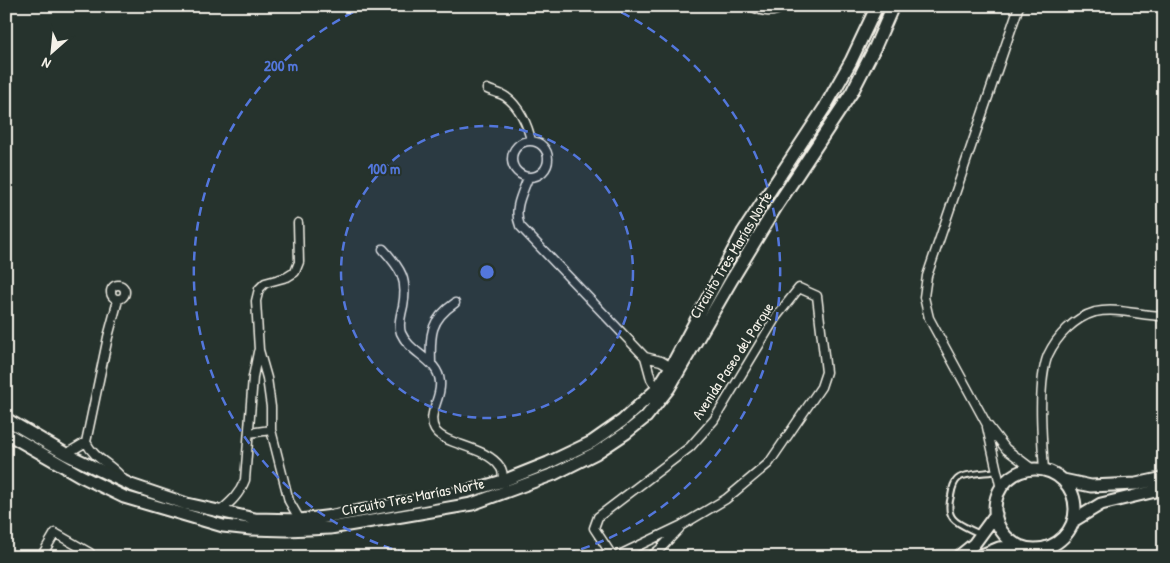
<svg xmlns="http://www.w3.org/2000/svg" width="1170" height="563" viewBox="0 0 1170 563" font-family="'Patrick Hand',sans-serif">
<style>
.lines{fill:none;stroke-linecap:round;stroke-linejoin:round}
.lane-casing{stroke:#f4f1e8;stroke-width:8}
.street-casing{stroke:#f4f1e8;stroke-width:11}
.secondary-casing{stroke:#f4f1e8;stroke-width:15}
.lane{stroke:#26332d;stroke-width:4}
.street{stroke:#26332d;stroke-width:8}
.secondary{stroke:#26332d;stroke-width:11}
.ring{fill:none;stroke:#5377dc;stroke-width:2.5;stroke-dasharray:9 6}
.labels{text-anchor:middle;stroke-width:4;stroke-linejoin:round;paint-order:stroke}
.street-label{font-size:15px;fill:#f4f1e8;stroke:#26332d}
.centre{fill:#5377dc;stroke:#26332d;stroke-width:2.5}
.ring-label{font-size:15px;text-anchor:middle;font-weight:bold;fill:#5377dc;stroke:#26332d;stroke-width:4;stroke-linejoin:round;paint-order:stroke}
</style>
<rect width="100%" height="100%" fill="#26332d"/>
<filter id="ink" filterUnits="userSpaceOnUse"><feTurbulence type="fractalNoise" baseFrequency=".02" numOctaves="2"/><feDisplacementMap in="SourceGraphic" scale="10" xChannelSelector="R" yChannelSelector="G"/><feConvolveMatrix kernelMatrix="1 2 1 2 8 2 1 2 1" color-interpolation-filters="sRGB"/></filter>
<g filter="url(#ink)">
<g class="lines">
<defs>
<path id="lane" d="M980,534C960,524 944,522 951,496C952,490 953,482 959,478C966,473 988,473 997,471"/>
<path id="street" d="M751,6C763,12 773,14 784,6
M1019,6L927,276L924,297L929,318L986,423L1006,449L1031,468
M487,89C493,92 501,93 506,97C519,106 528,125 531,141
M512 159a18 18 0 1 1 36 0a18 18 0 1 1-36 0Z
M528,178C522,194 513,209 520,226L645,357L651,379L657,389
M298,223L299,262L295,272L287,277L265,283L259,289L256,301L259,350L267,378L271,407V430L289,501L300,520
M383,249C401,269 408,279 403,306C401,315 398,324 401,333C410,354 438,359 440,382C442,399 426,414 435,430C444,445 486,446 500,467C503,470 503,477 503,481
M111 292a7 7 0 1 1 14 0a7 7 0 1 1-14 0Z
M118,300L108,337L86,442C95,461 114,464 125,482
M645,357L661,361L671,367
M431,363C430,334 430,320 455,303
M987,427L1001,489
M249,433L271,430
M66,454L86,442
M1044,470C1042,441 1037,382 1048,355C1057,336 1074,318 1095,312C1118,307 1141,316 1164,316
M219,512C231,502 239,495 245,480L253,377L258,352
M41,557L55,533L90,553L88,557
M613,557L594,528L598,517L690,447L714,420L776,317L799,288L817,296L826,372L821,387L769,463L726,499L682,525L615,557
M650,557L660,549L679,529"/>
<path id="secondary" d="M6,419L66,454L131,485L187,504L255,519L300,520L333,516L469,491L503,481L548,463L592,442L622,421L657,389L671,367L743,232L825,107L851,61L877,6
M6,433L79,475L124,497L223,526L251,529L287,530L330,528L402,516L472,504L554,474L596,453L626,433L646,417L669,388L731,281L776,207L852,92L875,47L893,6
M995 509a40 40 0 1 1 80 0a40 40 0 1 1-80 0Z
M1063,480L1091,486L1136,484L1164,478
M1073,521L1101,504L1164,489
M958,557L974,544L996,514
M977,557L999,548L1020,546"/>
</defs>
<use href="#lane" class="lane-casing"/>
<use href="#street" class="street-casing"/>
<use href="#secondary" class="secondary-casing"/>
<use href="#lane" class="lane"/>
<use href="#street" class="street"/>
<use href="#secondary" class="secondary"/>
</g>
</g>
<circle cx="487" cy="272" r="146" fill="#5377dc" fill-opacity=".12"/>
<g class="ring">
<circle cx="487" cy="272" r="146"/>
<path d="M421 557A292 292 0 0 1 366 6M608 6A292 292 0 0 1 553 557"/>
</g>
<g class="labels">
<g class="street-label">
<text transform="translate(731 255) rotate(-59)" y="5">Circuito Tres Marías Norte</text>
<text transform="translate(733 361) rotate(-57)" y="5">Avenida Paseo del Parque</text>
<text transform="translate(413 497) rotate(-11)" y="5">Circuito Tres Marías Norte</text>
</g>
</g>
<circle cx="487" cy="272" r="8" class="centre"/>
<g class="ring-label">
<text x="281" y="71">200 m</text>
<text x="384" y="174">100 m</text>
</g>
<rect width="1170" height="563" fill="none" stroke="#26332d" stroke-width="25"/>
<rect x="12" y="12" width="1145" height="538" fill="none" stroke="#f4f1e8" stroke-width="2" filter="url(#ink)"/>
<g transform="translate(52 52) rotate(207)" stroke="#26332d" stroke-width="4" paint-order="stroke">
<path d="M0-4L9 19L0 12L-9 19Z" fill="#f4f1e8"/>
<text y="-8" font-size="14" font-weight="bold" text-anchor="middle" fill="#f4f1e8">N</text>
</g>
</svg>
